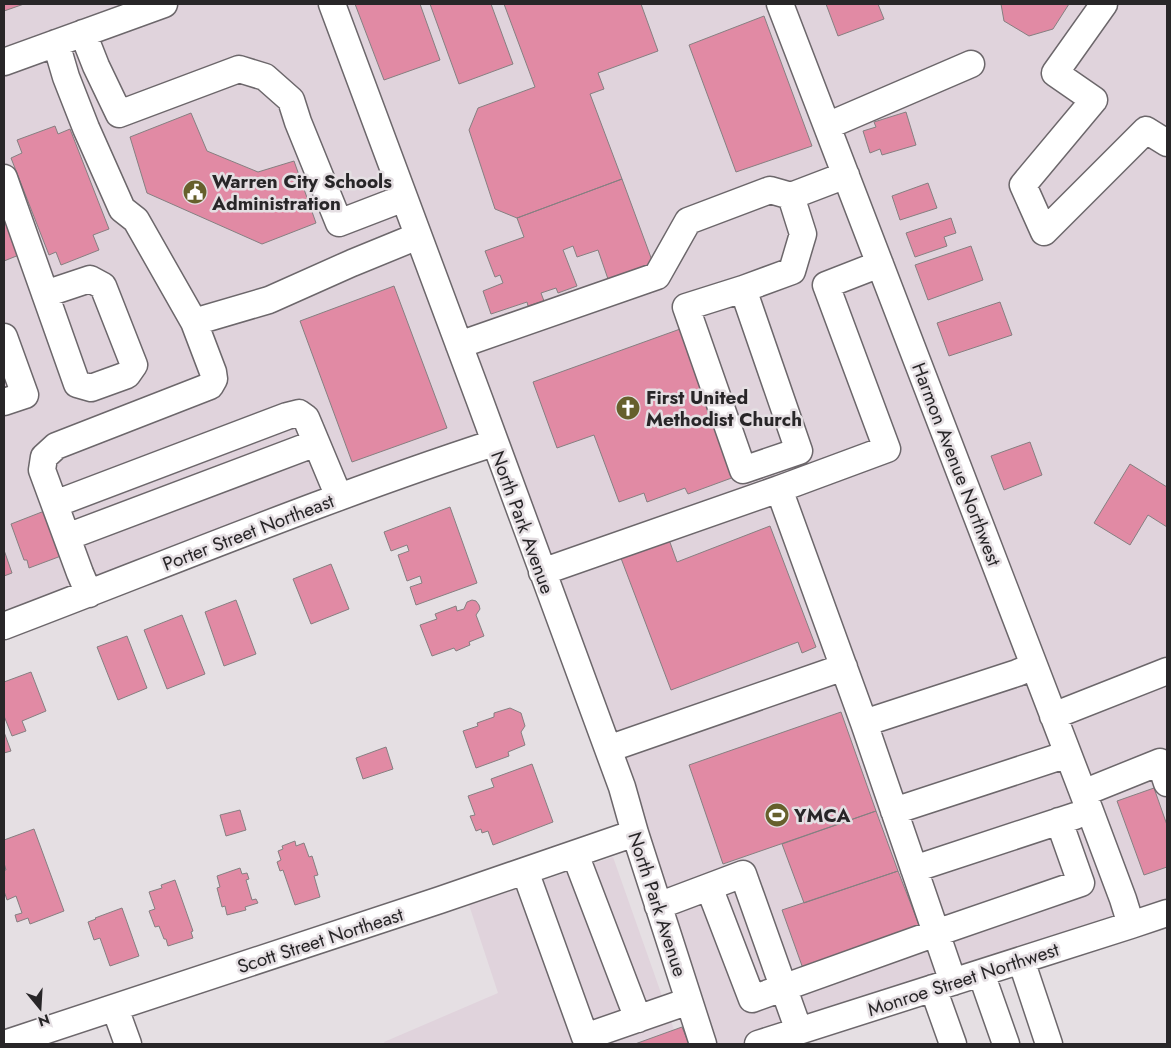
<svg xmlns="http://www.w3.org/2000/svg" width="1171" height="1048" viewBox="0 0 1171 1048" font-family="Jost,sans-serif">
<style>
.built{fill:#e0d3dc}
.building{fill:#e18aa4;stroke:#867f81}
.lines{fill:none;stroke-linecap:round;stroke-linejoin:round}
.minor-casing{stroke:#6c676b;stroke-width:29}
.minor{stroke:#fff;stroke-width:26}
.labels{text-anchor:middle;stroke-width:5;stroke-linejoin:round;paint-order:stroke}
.poi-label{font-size:19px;font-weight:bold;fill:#282628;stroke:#e5dfe3;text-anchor:start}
.street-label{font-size:19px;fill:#282628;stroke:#e5dfe3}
</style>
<rect width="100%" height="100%" fill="#e5dfe3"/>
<path class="built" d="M4,4H1167V913L758,1044H703L494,443L4,626Z
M613,857L679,1044H385L384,1042L498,993L469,905Z"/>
<path class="building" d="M4,4H24L4,11Z
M355,4H420L440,60L384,80Z
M430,4H491L513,64L459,84Z
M504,4H641L658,51L598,73L604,89L590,94L622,179L517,218L495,209L469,130L478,108L535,87Z
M826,4H878L884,19L838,36Z
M1001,4H1069L1053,29L1029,36L1004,21Z
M764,16L812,146L736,172L689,45Z
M906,112L916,145L882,155L880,149L870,153L863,131L876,127L874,122Z
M191,113L207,151L258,172L294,161L316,223L262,244L147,193L130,137Z
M55,126L58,134L70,129L109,229L93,235L99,250L61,265L56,252L49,255L11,158L22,153L17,140Z
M622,179L653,263L608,279L598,250L577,257L573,246L563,250L577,286L558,293L556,288L541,293L544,301L528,306L527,302L491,314L483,291L503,283L500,275L495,277L485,251L524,237L517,218Z
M928,183L937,208L900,220L892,196Z
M4,214L19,255L4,261Z
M951,218L956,233L944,237L947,246L915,257L906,233Z
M971,246L983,280L928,300L915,265Z
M394,286L447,428L352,462L300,321Z
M1000,302L1012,335L949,356L937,323Z
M683,328L737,476L688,494L685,488L647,502L644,493L619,502L594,435L557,448L533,382Z
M1030,442L1042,475L1004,490L991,456Z
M1130,464L1167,487V527L1148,515L1130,545L1094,523Z
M450,507L477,583L416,605L410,587L422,583L420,576L407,581L398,555L409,551L407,545L391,551L384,532Z
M47,510L61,556L29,568L27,560H24L11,524Z
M770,526L816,647L802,653L798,642L671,690L619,553L667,534L677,562Z
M4,550L12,573L4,576Z
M331,564L349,609L311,624L293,579Z
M236,600L256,654L224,666L205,612Z
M472,600L476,601L479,605L480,609L476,615L484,636L469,642L470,645L456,651L454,648L432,656L420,625L437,619L435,614L456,606L457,611L464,609L467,602Z
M182,615L205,674L167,689L144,630Z
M127,636L147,688L118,700L97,647Z
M31,672L46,711L22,721L26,731L12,736L4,716V682Z
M510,708L521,713L525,726L521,732L525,745L508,752L509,756L476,768L463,731L478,726L477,723L494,717V713Z
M841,712L876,811L723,864L689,765Z
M4,732L11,751L4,753Z
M386,747L393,769L363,779L356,758Z
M532,764L553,822L493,845L488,831L482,833L481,829L476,831L470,816L475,815L468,796L494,787L491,779Z
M1154,788L1167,825V867L1144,875L1117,801Z
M240,810L246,830L226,836L220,815Z
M876,811L898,871L804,903L782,844Z
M34,829L64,911L30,924L28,918L17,922L15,915L22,913L16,896L7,900L4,891V870H6L4,863V840Z
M295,841L296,846L304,843L309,857L312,856L318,875L314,876L320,897L295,905L283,870L280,871L277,862L281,860L278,851L283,849L282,846Z
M240,868L242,874L247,873L249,879L246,880L252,900L256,899L258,903L245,907L246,910L227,915L225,906L222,907L217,888L220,887L217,876Z
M898,871L923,935L806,977L782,910Z
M175,880L193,931L191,932L193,938L168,946L166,939H164L159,926L155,927L149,911L155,909L149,892L162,888L161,885Z
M122,908L139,956L110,966L100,938L94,940L88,922L96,919L95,918Z
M682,1027L689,1044H635Z"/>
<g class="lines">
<defs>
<path id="minor" d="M332,4L480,401L622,787L635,833L703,1044
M780,4L1090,811L1123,899L1131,925
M1104,4L1055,73L1094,100L1023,185L1044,232L1146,130L1167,143
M83,33L96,66L119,114L239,69L265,77L291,100L298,122L339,223L404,198
M56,43L66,77L86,128L122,209L136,220L194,322L213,372L214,379L210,386L56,446L44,457L42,470L80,573L89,594
M4,62L164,4
M827,126L971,64
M4,178L77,384L91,388L127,375L134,365L103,286L90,279L45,294
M880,264L826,285L887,449L779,489L864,723L1017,673L1034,666
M743,289L686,307L743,470L799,451L743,289L792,271L803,234L791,196
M194,322L269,300L352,263L418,236
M4,337L25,395L4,402
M459,345L657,276L688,221L770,190L791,196L846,175
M55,504L287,416L299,413L306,418L339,497
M67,537L316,443
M542,572L779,489
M4,626C167,564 328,497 494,443
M1053,716L1167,671
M864,723L953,982
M608,749L844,667
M1083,793L1160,762L1167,783
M894,811L1068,754
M575,854L638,1019
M914,869L1075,816
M525,871L585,1037L689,1001
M709,887L752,999L936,933L1081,883L1059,821
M658,906L743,874L799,1031
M1021,960L1049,1044
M981,973L1006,1044
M933,988L953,1044
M115,1008L128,1044
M4,1044L440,900L635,833
M758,1044L1131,925L1167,913"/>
</defs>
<use href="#minor" class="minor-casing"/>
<use href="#minor" class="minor"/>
</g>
<defs>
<symbol id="civic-disc" viewBox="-11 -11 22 22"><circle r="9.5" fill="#66602c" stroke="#e5dfe3"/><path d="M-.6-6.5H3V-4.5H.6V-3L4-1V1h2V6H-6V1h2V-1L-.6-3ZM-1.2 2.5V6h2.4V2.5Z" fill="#fff"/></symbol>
<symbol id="church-disc" viewBox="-11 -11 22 22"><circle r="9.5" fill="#66602c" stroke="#e5dfe3"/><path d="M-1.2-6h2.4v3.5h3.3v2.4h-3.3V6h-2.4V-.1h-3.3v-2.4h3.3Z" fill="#fff"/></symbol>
<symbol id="stadium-disc" viewBox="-11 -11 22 22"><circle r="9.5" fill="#66602c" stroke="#e5dfe3"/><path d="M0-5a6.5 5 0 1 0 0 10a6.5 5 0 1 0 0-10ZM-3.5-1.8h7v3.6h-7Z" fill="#fff"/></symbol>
</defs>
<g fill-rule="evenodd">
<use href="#civic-disc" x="181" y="178" width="28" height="28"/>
<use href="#church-disc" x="614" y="394" width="28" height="28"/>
<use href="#stadium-disc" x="763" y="801" width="28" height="28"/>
</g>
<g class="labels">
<g class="poi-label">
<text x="212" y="188">Warren City Schools<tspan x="212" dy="22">Administration</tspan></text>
<text x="646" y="404">First United<tspan x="646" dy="22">Methodist Church</tspan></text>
<text x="794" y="822">YMCA</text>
</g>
<g class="street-label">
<text transform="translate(957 464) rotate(69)" y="7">Harmon Avenue Northwest</text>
<text transform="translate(523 522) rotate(70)" y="7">North Park Avenue</text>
<text transform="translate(248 532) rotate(-21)" y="7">Porter Street Northeast</text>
<text transform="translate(658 904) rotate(72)" y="7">North Park Avenue</text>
<text transform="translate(320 940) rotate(-18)" y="7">Scott Street Northeast</text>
<text transform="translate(963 979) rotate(-18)" y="7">Monroe Street Northwest</text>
</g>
</g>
<rect width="1171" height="1048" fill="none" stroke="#282628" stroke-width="10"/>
<g transform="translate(40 1008) rotate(162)" stroke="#e5dfe3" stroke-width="4" paint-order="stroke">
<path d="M0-4L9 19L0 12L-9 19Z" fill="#282628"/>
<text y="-8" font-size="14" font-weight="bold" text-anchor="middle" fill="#282628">N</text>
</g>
</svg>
